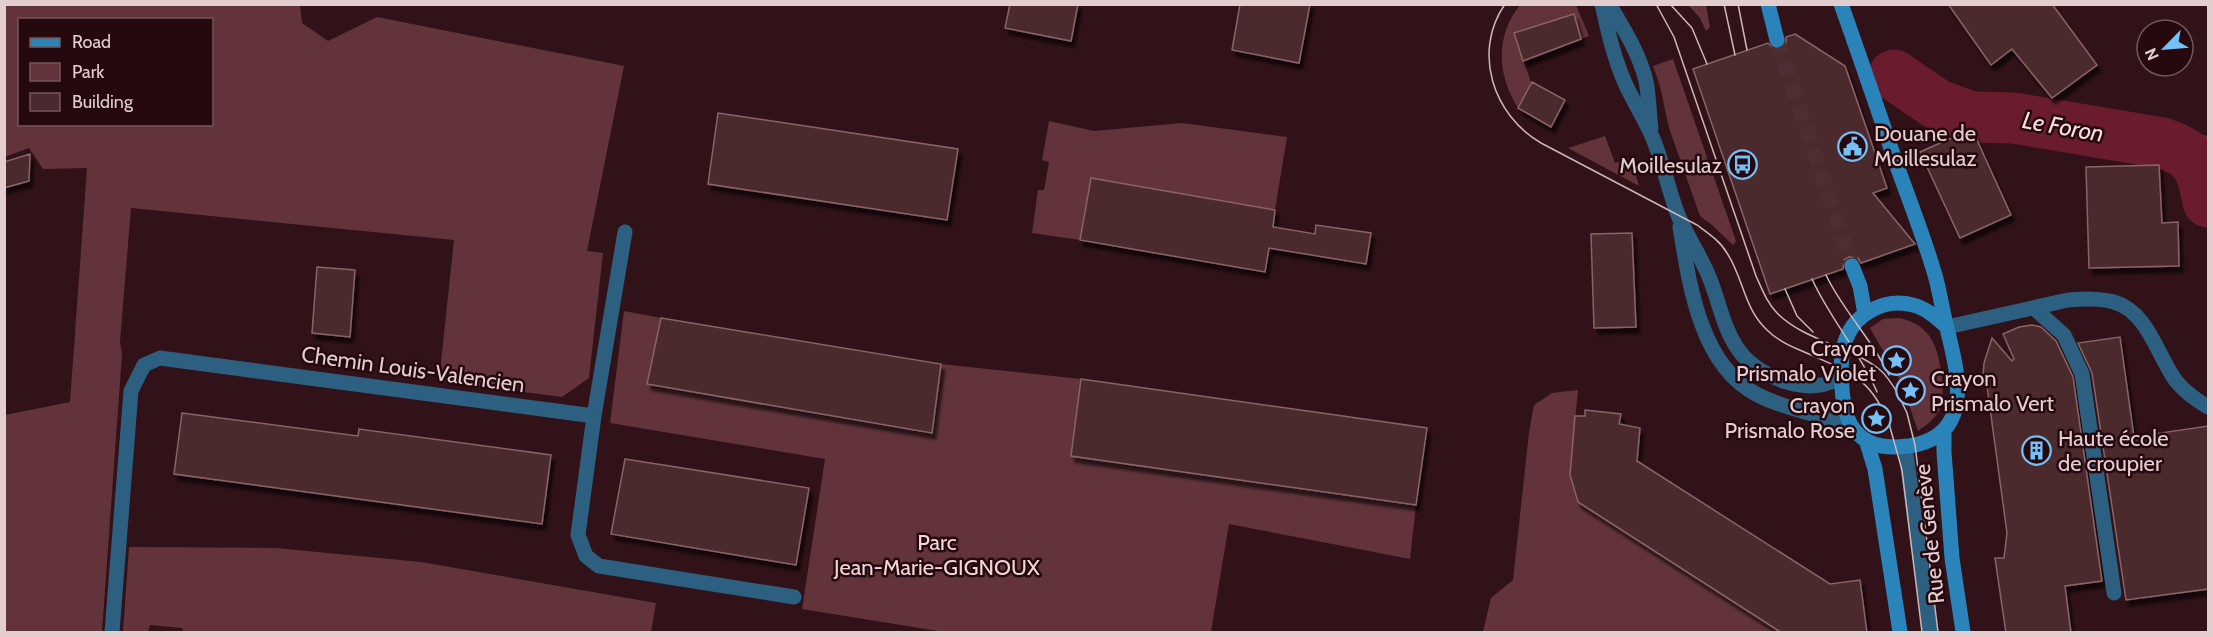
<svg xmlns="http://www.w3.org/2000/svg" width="2213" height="637" viewBox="0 0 2213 637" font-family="Cabin,sans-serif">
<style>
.green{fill:#63333b;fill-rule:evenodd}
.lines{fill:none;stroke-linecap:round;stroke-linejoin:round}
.river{stroke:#6a1c2e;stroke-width:51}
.building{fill:#4b2a2f;stroke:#886367;stroke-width:1.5;filter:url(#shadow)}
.secondary-tunnel{stroke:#4c2e33;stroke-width:15;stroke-dasharray:15 8;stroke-linecap:butt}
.service{stroke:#2c5f80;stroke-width:15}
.pedestrian{stroke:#2c5f80;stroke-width:15}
.minor{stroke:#2c5f80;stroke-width:15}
.secondary{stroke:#2a83b9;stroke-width:15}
.tram{stroke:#cdb6b9;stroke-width:1.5}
.labels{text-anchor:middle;stroke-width:5;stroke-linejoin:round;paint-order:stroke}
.poi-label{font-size:22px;fill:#e2cdcf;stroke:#26090f;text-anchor:start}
.street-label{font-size:22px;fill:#e2cdcf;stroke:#26090f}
.park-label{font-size:22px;fill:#efd6d8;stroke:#26090f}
.water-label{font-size:24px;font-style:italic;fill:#f6dddf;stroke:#26090f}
</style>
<defs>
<filter id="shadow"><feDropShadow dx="3.5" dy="6" stdDeviation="1.5" flood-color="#0009"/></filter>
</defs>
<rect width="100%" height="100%" fill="#311218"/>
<path class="green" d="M4,5H300L302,23L328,41L377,17L624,66L587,251L603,253L589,378L562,397L439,381L454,240L131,208L120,342L122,354L102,632H5V415L70,402L87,168L43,169L29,148L5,157ZM20,20H212V124H20Z
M1520,5H1576L1589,36L1581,39L1573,14L1514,33L1531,82L1518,108C1497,75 1495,36 1520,5Z
M1688,5H1706L1710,27L1706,31L1700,18Z
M1673,59L1736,241L1733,245L1712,225L1700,216L1669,128L1660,86L1653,66Z
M1049,121L1094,131L1182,123L1287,137L1275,210L1091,178L1080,240L1032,233L1038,190H1044L1049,162L1042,160Z
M2170,128L2208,136V163L2195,147Z
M1605,136L1615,163L1631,158L1639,186L1568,148Z
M624,311L661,318L648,384L931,432L941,364L1081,379L1071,456L1416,505L1410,559L1229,524L1211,632H944L802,609L825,459L610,423Z
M1899,318C1932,325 1938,347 1942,378C1943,388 1943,402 1939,411C1934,420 1926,425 1918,431L1901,382L1870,328L1883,319Z
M1578,390L1570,475L1578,502L1782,632H1483L1491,598L1513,580L1529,432L1534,405L1552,393Z
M129,547L276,548L421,562L656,603L651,632H184L182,628L150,625L148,632H123Z"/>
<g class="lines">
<path class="river" d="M1894,75L1938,105L1972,117L2014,118L2162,143C2197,154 2202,167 2208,202"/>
</g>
<path class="building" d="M1010,4H1078L1071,41L1005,28Z
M1240,4H1310L1299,63L1232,50Z
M1948,4H2052L2097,65L2052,98L2012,49L1991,65Z
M1574,14L1581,39L1523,61L1514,33Z
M1795,34L1845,66L1887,188L1873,193L1915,244L1861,263L1858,258L1849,257L1844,260L1843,269L1770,294L1693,69L1768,43L1774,49H1780L1786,43V37Z
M1532,82L1565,100L1551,127L1518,108Z
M718,113L958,149L947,220L708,184Z
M1972,129L2011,215L1960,238L1920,152Z
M30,154L29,181L4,188V162Z
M2159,165L2162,223L2178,222L2179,266L2089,268L2086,167Z
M1091,178L1275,210L1273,227L1315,234L1316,225L1371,233L1366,264L1269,248L1265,272L1080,240Z
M1632,233L1636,327L1594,328L1591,234Z
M317,267L355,270L350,337L312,333Z
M661,318L941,364L932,433L647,384Z
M2032,325L2041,327L2056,341L2073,377L2102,581L2065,586L2071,633H2006L1995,558H2004L2007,533L1987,386L1983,376L1984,363L1992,338L2012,361L2014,359L2003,334L2019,327Z
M2120,337L2134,437L2208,426V589L2126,600L2092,373L2078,343Z
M1081,379L1427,428L1416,505L1071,456Z
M1585,410L1621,414L1619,424L1640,428L1637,461L1830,584L1860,580L1867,633H1782L1578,502L1570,475L1575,416H1585Z
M182,413L358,436L359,429L551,455L542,524L174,474Z
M625,459L809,488L796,565L611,534Z"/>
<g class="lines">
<path class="secondary-tunnel" d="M1777,40L1852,266"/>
<path class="service" d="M2035,309L2064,335L2082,374L2114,593
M1905,446L1930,632"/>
<path class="pedestrian" d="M594,416L625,232"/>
<path class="minor" d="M1602,4C1608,32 1614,58 1625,83C1633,101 1644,118 1652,136C1663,162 1668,189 1678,215C1686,234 1698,252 1707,272C1719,298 1722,328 1740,352C1760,378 1813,399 1841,376
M1609,4C1624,29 1639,53 1646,81C1649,96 1649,113 1651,128
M1680,227C1689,283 1700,365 1756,394C1786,410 1821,414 1852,427
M1947,327L2068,300C2083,299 2099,298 2114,302C2148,312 2157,355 2176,381C2185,392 2196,400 2208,407
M112,632L131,391L144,365L160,358L594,416L578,535L586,556L599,566L794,597"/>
<path class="secondary" d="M1768,4L1777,40
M1841,4C1860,57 1878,110 1896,163C1909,200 1924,237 1935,275C1940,292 1942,310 1947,328C1953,354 1963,387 1954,413C1947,434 1929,443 1909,446C1891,448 1872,448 1858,434C1846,423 1843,404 1842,388C1841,372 1840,354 1846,339C1856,312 1886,298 1913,305C1926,308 1937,318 1947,327
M1852,266L1860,286L1865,314
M1944,430V452L1952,558L1963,632
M1866,440L1875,469L1900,632"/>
<path class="tram" d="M1505,4C1472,52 1493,115 1541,143L1697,225C1708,233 1720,241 1727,253C1744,279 1743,307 1767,330C1777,340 1789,346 1802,351C1848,372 1870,375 1890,426
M1656,4L1674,37L1756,276C1762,289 1767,303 1777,313C1805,341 1848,345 1879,369C1889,377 1895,389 1901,399
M1670,4L1692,28L1707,64
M1724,4L1735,55
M1738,4L1747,50
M1826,275C1843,311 1872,339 1889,375
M1812,279C1830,319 1860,352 1877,392
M1785,289L1797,316L1813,332
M1898,394L1907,413L1915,445L1938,632
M1888,420L1902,470L1922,632"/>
</g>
<defs>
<symbol id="civic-ring" viewBox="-11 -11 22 22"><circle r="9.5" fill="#26090f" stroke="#73c1f6" stroke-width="1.5"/><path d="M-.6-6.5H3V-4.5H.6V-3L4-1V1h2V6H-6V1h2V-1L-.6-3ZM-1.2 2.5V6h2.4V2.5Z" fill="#73c1f6"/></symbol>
<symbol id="bus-ring" viewBox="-11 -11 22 22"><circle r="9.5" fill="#26090f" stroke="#73c1f6" stroke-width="1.5"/><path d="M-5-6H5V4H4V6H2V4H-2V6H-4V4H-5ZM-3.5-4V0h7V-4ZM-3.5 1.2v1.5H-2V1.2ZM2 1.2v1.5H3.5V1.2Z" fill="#73c1f6"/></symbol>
<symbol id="sight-ring" viewBox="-11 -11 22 22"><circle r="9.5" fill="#26090f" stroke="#73c1f6" stroke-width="1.5"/><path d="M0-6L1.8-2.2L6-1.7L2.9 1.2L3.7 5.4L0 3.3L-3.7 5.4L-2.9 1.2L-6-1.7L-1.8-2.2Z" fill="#73c1f6"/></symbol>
<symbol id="building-ring" viewBox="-11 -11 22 22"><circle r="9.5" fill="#26090f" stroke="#73c1f6" stroke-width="1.5"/><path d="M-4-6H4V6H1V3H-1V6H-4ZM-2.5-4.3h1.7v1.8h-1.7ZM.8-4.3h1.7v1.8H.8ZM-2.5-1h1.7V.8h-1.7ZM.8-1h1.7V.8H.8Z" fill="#73c1f6"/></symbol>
</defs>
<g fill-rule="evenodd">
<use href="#civic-ring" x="1836" y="130" width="33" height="33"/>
<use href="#bus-ring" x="1726" y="148" width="33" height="33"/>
<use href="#sight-ring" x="1880" y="344" width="33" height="33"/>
<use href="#sight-ring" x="1894" y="374" width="33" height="33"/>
<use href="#sight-ring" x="1860" y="402" width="33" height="33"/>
<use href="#building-ring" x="2020" y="434" width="33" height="33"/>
</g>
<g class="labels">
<g class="poi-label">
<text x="1874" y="141">Douane de<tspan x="1874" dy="25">Moillesulaz</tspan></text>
<text x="1722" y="173" text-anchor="end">Moillesulaz</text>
<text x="1876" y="356" text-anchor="end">Crayon<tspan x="1876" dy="25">Prismalo Violet</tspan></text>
<text x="1931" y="386">Crayon<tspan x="1931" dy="25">Prismalo Vert</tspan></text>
<text x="1855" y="413" text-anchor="end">Crayon<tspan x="1855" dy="25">Prismalo Rose</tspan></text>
<text x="2058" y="446">Haute école<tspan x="2058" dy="25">de croupier</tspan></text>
</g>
<g class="street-label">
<text transform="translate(413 369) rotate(8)" y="8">Chemin Louis-Valencien</text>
<text transform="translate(1929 534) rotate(-96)" y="8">Rue de Genève</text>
</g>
<g class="park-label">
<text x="937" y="550">Parc<tspan x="937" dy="25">Jean-Marie-GIGNOUX</tspan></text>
</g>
<g class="water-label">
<text transform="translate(2063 127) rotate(10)" y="8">Le Foron</text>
</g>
</g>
<rect width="2213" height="637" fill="none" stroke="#e2cdcf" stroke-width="12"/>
<rect x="18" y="18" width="195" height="108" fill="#26090f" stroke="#71575c" stroke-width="1.5"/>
<rect x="30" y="38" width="30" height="9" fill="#2a83b9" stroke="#71575c" stroke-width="1.5"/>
<text x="72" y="48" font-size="18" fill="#e2cdcf">Road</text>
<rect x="30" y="63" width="30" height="18" fill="#63333b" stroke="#71575c" stroke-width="1.5"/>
<text x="72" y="78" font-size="18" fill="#e2cdcf">Park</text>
<rect x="30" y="93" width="30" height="18" fill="#4b2a2f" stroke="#71575c" stroke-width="1.5"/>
<text x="72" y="108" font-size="18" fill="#e2cdcf">Building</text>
<g transform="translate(2165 48) rotate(245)"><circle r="28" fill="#26090f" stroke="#71575c" stroke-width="1.5"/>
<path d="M0-4.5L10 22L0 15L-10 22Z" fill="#73c1f6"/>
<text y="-9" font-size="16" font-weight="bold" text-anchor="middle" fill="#e2cdcf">N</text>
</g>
</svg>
